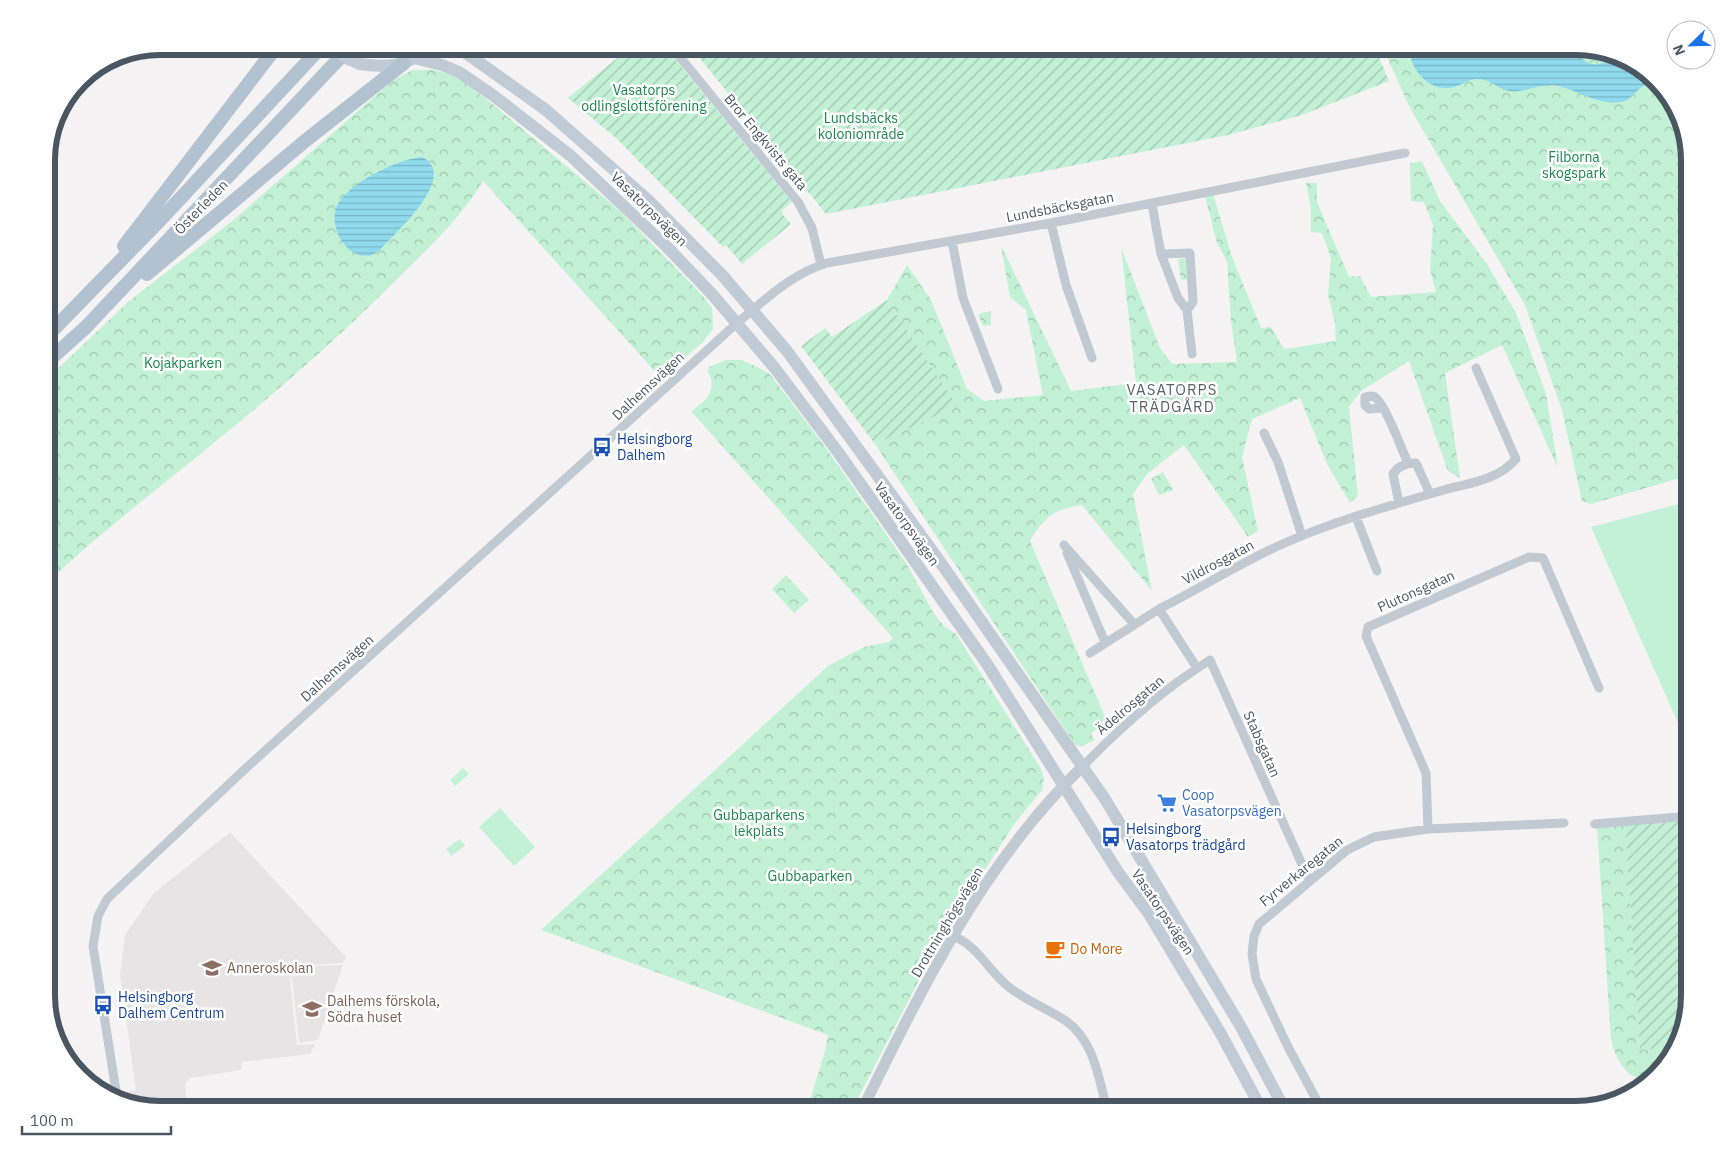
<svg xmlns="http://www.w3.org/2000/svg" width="1736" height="1156" viewBox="0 0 1736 1156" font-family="'IBM Plex Sans',sans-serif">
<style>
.education{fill:#e6e4e5}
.grass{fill:#c3f1d5}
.park{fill:url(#park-crowns)}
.garden{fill:url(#garden-furrows)}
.water{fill:url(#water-rules)}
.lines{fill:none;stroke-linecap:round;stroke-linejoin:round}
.minor{stroke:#c1cad2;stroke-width:9}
.tertiary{stroke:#c1cad2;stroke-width:11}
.secondary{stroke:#c1cbd6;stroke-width:12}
.primary{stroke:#b3c2d1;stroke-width:14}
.secondary-bridge{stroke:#c1cbd6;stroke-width:12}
.labels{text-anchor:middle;stroke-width:5;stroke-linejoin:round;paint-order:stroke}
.park-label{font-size:14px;fill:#17864f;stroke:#fff}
.street-label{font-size:14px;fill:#4a5661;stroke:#fff}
.transit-label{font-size:14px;fill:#164399;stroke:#fff;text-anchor:start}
.shop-label{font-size:14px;fill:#366cbe;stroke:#fff;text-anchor:start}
.food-label{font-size:14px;fill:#c56008;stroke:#fff;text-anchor:start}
.education-label{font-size:14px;fill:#785e54;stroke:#fff;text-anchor:start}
.neighbourhood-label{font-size:15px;letter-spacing:1px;fill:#5f6368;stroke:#fff}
.rim{fill:none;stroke:#4a5661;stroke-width:6}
</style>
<defs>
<pattern id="park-crowns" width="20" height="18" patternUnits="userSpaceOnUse" patternTransform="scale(1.25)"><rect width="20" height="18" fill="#c3f1d5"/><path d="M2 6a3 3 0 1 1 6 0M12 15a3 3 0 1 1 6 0" fill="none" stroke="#a0c6b0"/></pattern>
<pattern id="garden-furrows" width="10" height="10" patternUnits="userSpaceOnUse" patternTransform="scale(1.25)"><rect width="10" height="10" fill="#c3f1d5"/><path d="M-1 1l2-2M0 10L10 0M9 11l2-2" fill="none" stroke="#a0c6b0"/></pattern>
<pattern id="water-rules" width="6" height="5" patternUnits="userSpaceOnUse" patternTransform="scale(1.25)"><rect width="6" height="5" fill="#90daee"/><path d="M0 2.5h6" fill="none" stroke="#78b4c4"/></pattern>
</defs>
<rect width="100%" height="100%" fill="#f5f3f3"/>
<path class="education" d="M230,832L346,957L343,963L312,965L295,971L290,980L297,1045L315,1044L310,1054L242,1062L241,1070L190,1078L185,1084L187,1110H160L130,1101L129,1091L136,1090L120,975L125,935L153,894Z
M343,965L318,1040L299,1043L292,978L296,974L312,966Z"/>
<path class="grass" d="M1690,501V750L1591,527Z
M463,768L469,774L455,786L450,780Z
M500,808L535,847L514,866L479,827Z
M460,839L465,846L451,856L446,849Z"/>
<path class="park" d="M1382,46H1576L1640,66L1675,103L1690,159V475L1591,504L1582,501L1562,410L1525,305L1410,108Z
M412,70H433L456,76L490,102L621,212L702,295L712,308L713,329L703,342L661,378L483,181C459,221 423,253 390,286C335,341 275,393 215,442C158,489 99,533 46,584V380L128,302L231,222L391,82Z
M1422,161L1440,201L1487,264L1516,313L1546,394L1558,468L1502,345L1445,373L1460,478L1448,471L1409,361L1361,391L1349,407L1358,496L1350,503L1327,464L1300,398L1252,419L1242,457L1258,531L1248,537L1184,445L1147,474L1133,494L1152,591L1082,505C1053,510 1045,516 1030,541L1106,719L1091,734L1095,740L1083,746L1075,745L875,444L956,406L887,300L907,265L931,300L967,389L984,401L1043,395L1026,310L1010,297L1001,245L1071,391L1136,383L1121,247L1160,348L1172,364L1237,362L1231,321L1227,261L1217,243L1205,196L1213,194L1232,257L1261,328L1271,327L1284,349L1336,341L1335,323L1328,295L1331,258L1322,233L1311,232V209L1306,183H1317V202L1349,277L1360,276L1371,297L1436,292L1430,270L1433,225L1424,202L1411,201L1410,163Z
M1190,258L1191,279L1181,280L1178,259Z
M991,311V325L983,326L978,314Z
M726,360H742L769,373L826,448L906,563L934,614L945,627L956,634L1040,767L1044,778L1042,790L1015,823L939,941L852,1110H807L825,1051L828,1035L541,930L828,666L864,647L889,642L893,638L691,411C702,404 715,394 711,379C709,373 707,372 709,367Z
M1163,472L1173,490L1159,495L1151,479Z
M786,575L809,600L794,613L772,589Z
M1625,824L1640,1049L1674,1047C1671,1057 1668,1062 1660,1069C1633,1092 1618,1065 1611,1040L1597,826Z"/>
<path class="garden" d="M632,46H662L667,49L792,202L782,210L783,215L791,224L742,264L726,245L723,247L616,138L568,98Z
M690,46H1374L1389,81L1302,115L1228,135L826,214Z
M887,300L957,406L875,444L801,346L825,328L832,337Z
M1690,820V997L1674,1047L1640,1050L1625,824Z"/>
<path class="water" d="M1409,46H1572C1585,66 1593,69 1615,58L1640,66L1656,83C1652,85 1648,84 1645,85C1635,90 1632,101 1620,102C1597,105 1580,91 1558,86C1541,82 1522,94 1509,91C1498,89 1490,79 1478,79C1468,79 1459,87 1449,88C1426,90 1409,67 1409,46Z
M422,157C460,176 395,233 379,251C355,269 328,233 336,209C343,185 398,159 422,157Z"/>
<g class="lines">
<path class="minor" d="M671,46L798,202L812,228L821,265
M1152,204L1161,254L1178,298L1187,310L1192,354
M1051,223L1066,285L1092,358
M952,241L963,298L998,389
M1161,254L1190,253L1193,302L1187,310
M1382,408L1369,409L1365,405V397C1369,396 1373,395 1376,398C1387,408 1401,448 1408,463
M1264,433L1278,462L1302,536
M1399,503L1393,474C1398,466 1406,463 1416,463L1430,494
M1356,517L1377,571
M1064,545L1134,624
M1067,553L1105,642
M1090,653L1159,609
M1197,668L1159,609C1199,589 1237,565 1278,546C1331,522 1388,506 1444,490C1470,483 1498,480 1516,459L1476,368
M1083,766C1121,727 1163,689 1210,660L1309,880
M1595,824L1690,816
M1428,829L1426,773L1366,636L1368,627L1529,557L1543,558L1599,688
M954,936C981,949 987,970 1010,988C1027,1001 1048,1009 1066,1021C1094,1040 1099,1079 1107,1110
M117,1097L93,946L98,916L107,899L245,769L737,323C765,300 791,274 827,263L1051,223L1405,153
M1322,1110L1288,1047L1256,979L1252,954L1254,936L1259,924L1347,850L1374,837L1428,829L1564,823"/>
<path class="tertiary" d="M862,1110C922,988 984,861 1083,766"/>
<path class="secondary" d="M456,46L546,110L648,200L723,276L787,351L936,556L1105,799L1241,1027L1285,1110
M414,58L442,65L459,72L494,96L571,156L667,247L711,293L774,367L838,452L987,664L1118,872L1149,914L1221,1034L1262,1110
M360,64C386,68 410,67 429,46"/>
<path class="primary" d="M124,246L277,46
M147,274L305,141L404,63
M46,337L163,217L322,46
M46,363L86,327L351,46"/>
<path class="secondary-bridge" d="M332,46L348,59L360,64"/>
</g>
<defs>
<symbol id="bus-bare" viewBox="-9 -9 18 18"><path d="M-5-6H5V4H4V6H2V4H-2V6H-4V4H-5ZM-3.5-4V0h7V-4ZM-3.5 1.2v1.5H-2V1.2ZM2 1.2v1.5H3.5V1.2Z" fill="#1a4fb4" stroke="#fff" stroke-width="2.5" paint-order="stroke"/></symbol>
<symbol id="supermarket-bare" viewBox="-9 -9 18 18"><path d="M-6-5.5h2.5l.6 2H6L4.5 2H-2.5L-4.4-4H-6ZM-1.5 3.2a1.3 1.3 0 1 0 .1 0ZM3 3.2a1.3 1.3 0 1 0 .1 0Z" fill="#3f7fe0" stroke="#fff" stroke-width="2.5" paint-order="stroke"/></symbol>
<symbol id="cafe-bare" viewBox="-9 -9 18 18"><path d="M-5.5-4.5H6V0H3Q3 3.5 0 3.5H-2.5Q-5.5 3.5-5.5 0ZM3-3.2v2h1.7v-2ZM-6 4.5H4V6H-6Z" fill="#e8710a" stroke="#fff" stroke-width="2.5" paint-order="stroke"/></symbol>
<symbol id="school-bare" viewBox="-9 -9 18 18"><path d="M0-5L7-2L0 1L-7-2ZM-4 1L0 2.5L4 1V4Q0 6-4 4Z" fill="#8d6e63" stroke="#fff" stroke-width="2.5" paint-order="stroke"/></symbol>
</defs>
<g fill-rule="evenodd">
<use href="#bus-bare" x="588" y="433" width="28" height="28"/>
<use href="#supermarket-bare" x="1153" y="789" width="28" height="28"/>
<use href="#bus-bare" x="1097" y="823" width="28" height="28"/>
<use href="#cafe-bare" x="1041" y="935" width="28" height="28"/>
<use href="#school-bare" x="198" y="954" width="28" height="28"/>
<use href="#bus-bare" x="89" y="991" width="28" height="28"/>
<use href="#school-bare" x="298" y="995" width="28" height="28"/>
</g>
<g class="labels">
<g class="park-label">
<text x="644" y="95">Vasatorps<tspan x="644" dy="16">odlingslottsförening</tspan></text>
<text x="861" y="123">Lundsbäcks<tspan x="861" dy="16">koloniområde</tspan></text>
<text x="1574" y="162">Filborna<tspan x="1574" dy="16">skogspark</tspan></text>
<text x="183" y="368">Kojakparken</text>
<text x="759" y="820">Gubbaparkens<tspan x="759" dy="16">lekplats</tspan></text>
<text x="810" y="881">Gubbaparken</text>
</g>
<g class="street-label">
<text transform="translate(766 142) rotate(50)" y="5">Bror Engkvists gata</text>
<text transform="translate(201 207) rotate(-46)" y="5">Österleden</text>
<text transform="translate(1060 207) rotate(-11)" y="5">Lundsbäcksgatan</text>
<text transform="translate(649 209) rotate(44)" y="5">Vasatorpsvägen</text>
<text transform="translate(648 386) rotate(-43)" y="5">Dalhemsvägen</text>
<text transform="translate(907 524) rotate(54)" y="5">Vasatorpsvägen</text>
<text transform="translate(1218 562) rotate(-28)" y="5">Vildrosgatan</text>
<text transform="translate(1416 591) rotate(-24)" y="5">Plutonsgatan</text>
<text transform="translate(337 668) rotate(-42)" y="5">Dalhemsvägen</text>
<text transform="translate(1130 705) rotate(-40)" y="5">Ädelrosgatan</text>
<text transform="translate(1262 744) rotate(66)" y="5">Stabsgatan</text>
<text transform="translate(1301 871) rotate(-39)" y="5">Fyrverkaregatan</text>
<text transform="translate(1163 912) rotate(56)" y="5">Vasatorpsvägen</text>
<text transform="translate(947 922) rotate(-59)" y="5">Drottninghögsvägen</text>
</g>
<g class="transit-label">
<text x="617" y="444">Helsingborg<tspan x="617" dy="16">Dalhem</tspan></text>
<text x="1126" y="834">Helsingborg<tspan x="1126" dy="16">Vasatorps trädgård</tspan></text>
<text x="118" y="1002">Helsingborg<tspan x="118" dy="16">Dalhem Centrum</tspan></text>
</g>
<g class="shop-label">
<text x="1182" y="800">Coop<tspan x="1182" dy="16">Vasatorpsvägen</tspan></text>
</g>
<g class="food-label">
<text x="1070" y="954">Do More</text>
</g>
<g class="education-label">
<text x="227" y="973">Anneroskolan</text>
<text x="327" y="1006">Dalhems förskola,<tspan x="327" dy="16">Södra huset</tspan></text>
</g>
<g class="neighbourhood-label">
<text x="1172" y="395">VASATORPS<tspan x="1172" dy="17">TRÄDGÅRD</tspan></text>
</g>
</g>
<path d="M0 0H1736V1156H0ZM160 55H1576A105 105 0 0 1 1681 160V996A105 105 0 0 1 1576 1101H160A105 105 0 0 1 55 996V160A105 105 0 0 1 160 55Z" fill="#fff" fill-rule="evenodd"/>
<path class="rim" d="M160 55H1576A105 105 0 0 1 1681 160V996A105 105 0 0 1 1576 1101H160A105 105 0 0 1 55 996V160A105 105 0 0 1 160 55Z"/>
<g transform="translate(1691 45) rotate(247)"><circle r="24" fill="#ffffff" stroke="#b7bbc0"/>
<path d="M0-4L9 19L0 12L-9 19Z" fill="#1a73e8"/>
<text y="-8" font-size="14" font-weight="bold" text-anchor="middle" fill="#4a5661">N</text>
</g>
<path d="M22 1126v8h149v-8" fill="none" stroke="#4a5661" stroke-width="2.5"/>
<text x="30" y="1126" font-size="15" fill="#4a5661" stroke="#ffffff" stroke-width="4" paint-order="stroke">100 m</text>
</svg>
